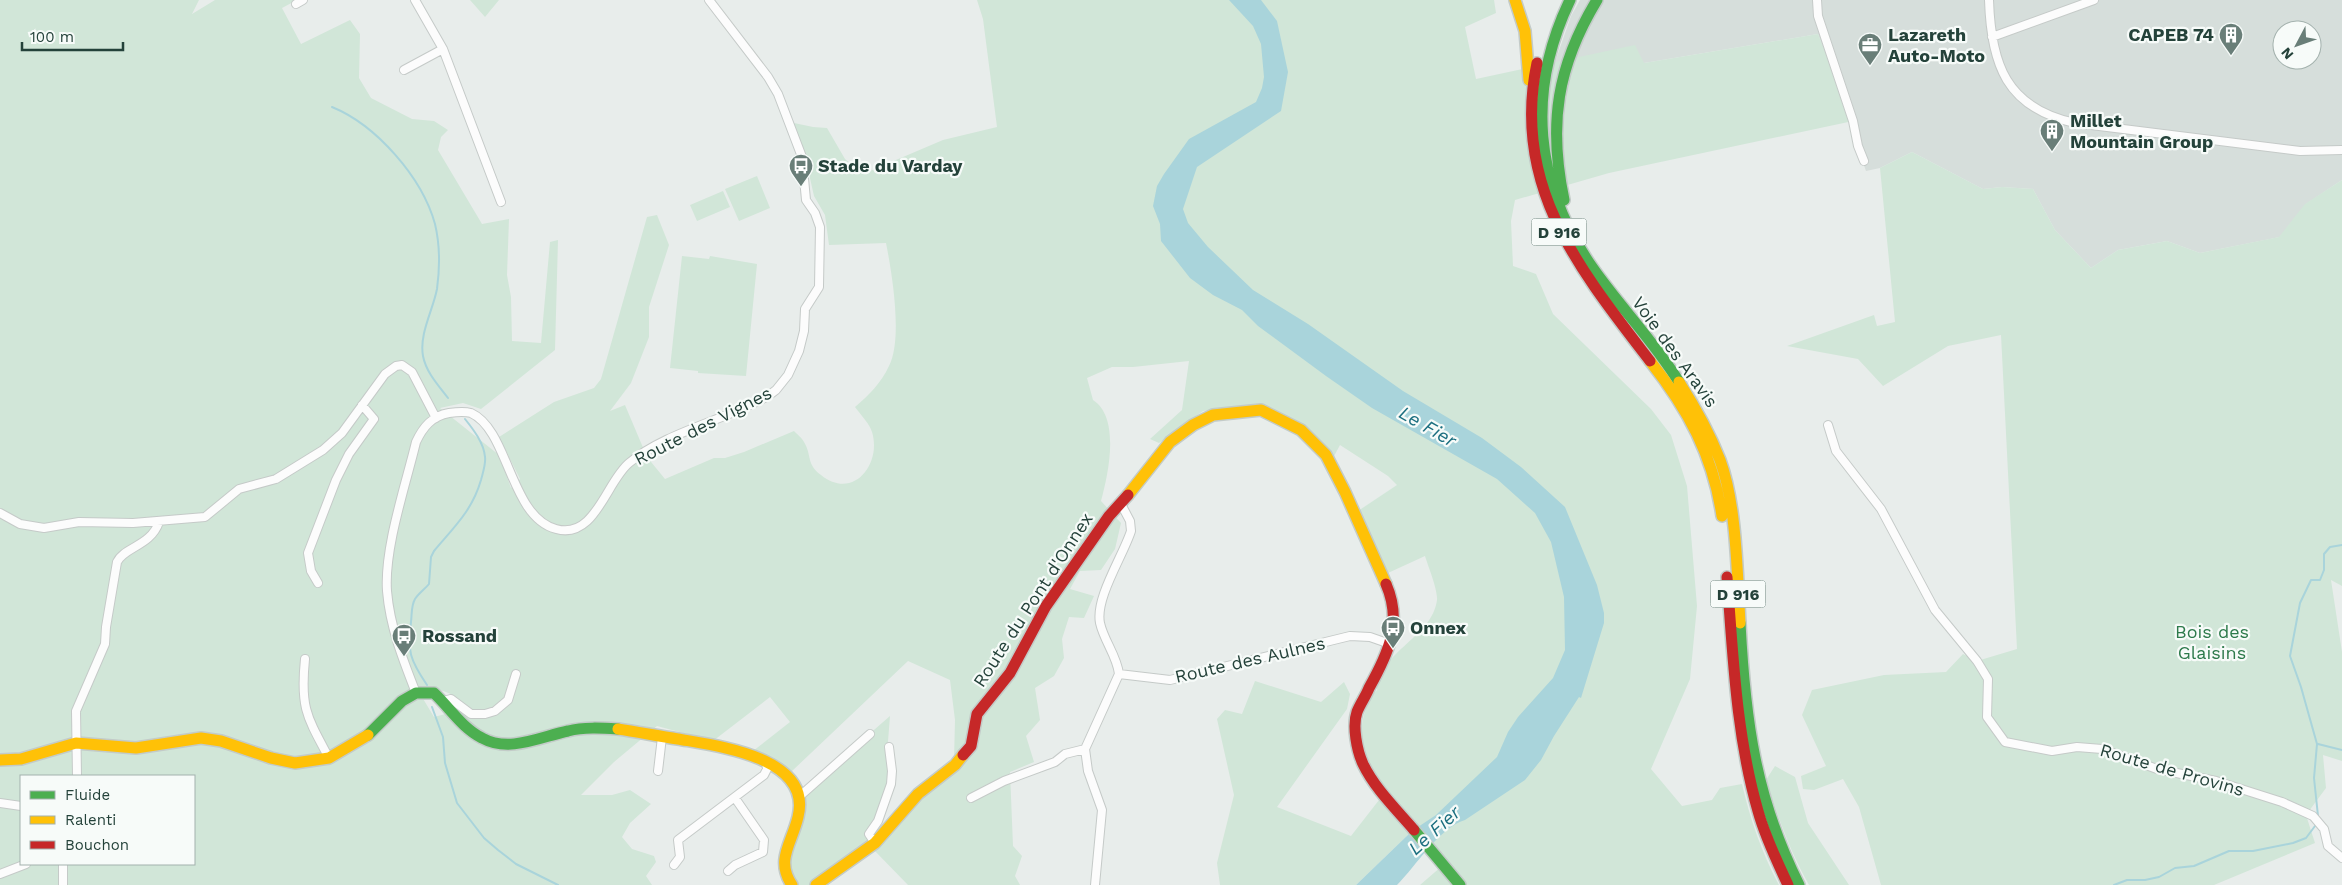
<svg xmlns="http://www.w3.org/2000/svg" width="2342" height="885" viewBox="0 0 2342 885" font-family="'Work Sans',sans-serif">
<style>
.built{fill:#d6dedb;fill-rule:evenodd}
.green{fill:#d1e6d8;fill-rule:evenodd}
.water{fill:#a9d4db}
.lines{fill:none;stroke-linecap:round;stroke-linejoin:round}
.stream{stroke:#a9d4db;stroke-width:2}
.street-casing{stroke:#c5cac8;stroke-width:10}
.fast-casing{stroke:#c3cbc8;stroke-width:14}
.slow-casing{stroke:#c3cbc8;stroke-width:14}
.jam-casing{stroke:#c3cbc8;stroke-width:14}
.street{stroke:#fcfcfc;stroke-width:8}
.fast{stroke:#4caf50;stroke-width:11}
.slow{stroke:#ffc107;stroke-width:11}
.jam{stroke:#c62828;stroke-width:11}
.labels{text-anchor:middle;stroke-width:4.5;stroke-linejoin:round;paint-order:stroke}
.shield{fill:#f7fbf9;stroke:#637a73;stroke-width:1}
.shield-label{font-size:16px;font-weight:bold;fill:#24423a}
.poi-label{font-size:18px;font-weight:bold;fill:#24423a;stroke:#f7fbf9;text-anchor:start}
.street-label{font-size:18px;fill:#24423a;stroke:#f7fbf9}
.park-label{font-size:18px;fill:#2d7a4b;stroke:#f7fbf9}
.water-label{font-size:19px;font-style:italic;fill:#1c6f80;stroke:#f7fbf9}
</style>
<rect width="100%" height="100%" fill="#e8edeb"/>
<path class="built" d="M1580,0H2342V180L2306,204L2280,237L2200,253L2167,241L2118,250L2091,268L2055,230L2033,189L2002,187L1983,189L1912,152L1880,168L1866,171L1818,34L1644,63L1555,62L1571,16ZM2282,30H2312V60H2282Z"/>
<path class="green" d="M0,0H199L192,14L215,0H297L282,8L301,44L350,20L360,34L359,78L371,98L412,119L434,121L448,130L441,137L438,150L482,224L509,219L507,275L511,297L512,341L541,343L550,242L558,240L555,350L481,409L463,403L440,408L499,455L511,488L520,479L499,437L554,402L594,388L601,379L647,217L657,215L669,245L649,307V337L631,383L610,411L625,405L647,457L665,479L714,458H725L744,452L794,431C797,434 802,438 804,442C812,455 806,464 821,475C853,501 882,464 872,432C870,424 860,414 855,407C869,395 881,383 889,366C903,339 892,273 886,243L829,245L825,215L814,196L805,156L794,123L813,127L827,128L845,159L863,174L943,140L997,127L983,19L977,0H1494L1496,13L1465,27L1476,79L1635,45L1644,63L1818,34L1853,121L1609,173L1515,200L1511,221L1513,266L1536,274L1553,314L1651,409L1671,435L1687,486L1697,606L1690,679L1651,769L1682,806L1712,800L1720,788L1742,784C1750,819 1762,853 1779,885H1465C1447,862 1429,838 1410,816C1405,810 1399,805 1394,799C1372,777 1353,741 1366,709C1369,702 1371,695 1377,690C1380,650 1432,638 1437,600C1438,590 1428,566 1425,556L1388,573L1358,511L1397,485L1388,476L1340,445L1333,458L1319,440L1298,421L1261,404L1203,411L1159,443L1150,439L1182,410L1189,361L1133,367H1112L1087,378L1093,400C1121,418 1108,475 1101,501L1121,523L1115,549L1101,570L1080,571L1070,589L1094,596L1084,618L1069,617L1062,639L1064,658L1054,676L1035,688L1040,720L1026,736L1034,762L1010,772L1013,846L1022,856L1015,876L1020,885H908L871,847L816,885H792L785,876L805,790L890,716L887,754L891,777L875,830L881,837L954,760L955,720L950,680L908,661L791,772L774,759L753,751L790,722L770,697L713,741L657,726L614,762L581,795H612L630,790L651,804L630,823L622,837L632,849L654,856L656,862L646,876L652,885H0ZM416,687C437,688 454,691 468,708L434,717ZM21,776H194V864H21Z
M470,0H499L485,17Z
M1912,152L1983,189L2002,187L2033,189L2055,230L2091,268L2118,250L2167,241L2200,253L2279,237L2305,204L2342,180V586L2331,580L2342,652V761L2323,755L2326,788L2306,815L2315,843L2214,885H1881L1859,807L1843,779L1814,790L1803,789L1801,776L1826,766L1802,715L1812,690L1884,675L1946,672L1963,654L1977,661L2017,649L2001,335L1948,346L1883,386L1858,359L1787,346L1874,315L1877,326L1895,322L1880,168Z
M757,176L770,208L739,221L725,189Z
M723,191L730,207L697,221L690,205Z
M682,256L709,259L710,256L757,264L746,376L698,373V371L670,368Z
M1255,681L1321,702L1344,682L1350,694L1347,709L1277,807L1351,836L1379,800L1411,832L1356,885H1220L1217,863L1234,795L1217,719L1225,710L1242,714Z
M1775,766L1795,777L1808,823L1849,885H1809C1790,852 1778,817 1766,780Z
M1442,866L1456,885H1420Z"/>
<path class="water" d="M1229,0H1261L1277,21L1288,72L1281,111L1197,167L1183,209L1188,223L1208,247L1253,290L1308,324L1403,391L1482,438L1521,467L1565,507L1597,585L1604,613V623L1581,698L1579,697L1554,736L1541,760L1525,780L1465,820C1439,828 1416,866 1397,885H1356L1412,831L1436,815L1497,757L1508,732L1518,717L1553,678L1565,650L1564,597L1551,542L1535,513L1497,479L1372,408L1326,376L1258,326L1242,310L1213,295L1190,278L1161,241L1160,224L1153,206L1157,186L1164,174L1189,139L1256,102L1262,88L1264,77L1261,44L1253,26Z"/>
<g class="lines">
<path class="stream" d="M332,107C376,125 422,177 435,224C440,245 440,267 437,289C433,310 419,334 423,356C426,372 438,385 448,398
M427,685C410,660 407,651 411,622C412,614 411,606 415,599C419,593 425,589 429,584L431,557L434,551C454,527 472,511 481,480C483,472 486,464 485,457C484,443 473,429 465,419
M432,707L443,737L445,763L457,803L484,838L498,850L516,864L558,885
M2318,744L2342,750
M2318,816L2314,778L2317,744L2301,687L2290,656L2300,603L2311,580H2320L2324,570V554L2330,547L2342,545
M2114,885L2127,880H2145L2159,877L2175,868L2194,866L2229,851H2253L2293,843L2306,838L2315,826"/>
<defs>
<path id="street" d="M415,0L443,49L501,202
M1817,0L1818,16L1853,121L1858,146L1864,161
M1989,0C1991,64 2006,108 2075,123L2300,151L2342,150
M296,4L303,0
M1992,37L2094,0
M404,70L443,49
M1828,425L1836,451L1881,509L1935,610L1977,661L1988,679L1987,717L2005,742L2052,751L2077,747L2102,749L2157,769L2216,781L2282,802L2313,816L2324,829L2328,846L2342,858
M0,513L20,524L44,528L79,522L133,523L205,517L239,489L276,479L323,450L342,433L385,374L396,366L402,365L412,372L436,418
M318,583L311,571L308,553L336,480L349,454L374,419L362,405
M305,659C300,708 307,717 329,758
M1119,674C1117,656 1104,641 1100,623C1095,598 1123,556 1131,531L1130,521L1121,504
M416,693C403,660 390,627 387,591C384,548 406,484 416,442C423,427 432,416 449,413C456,412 464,411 471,413C509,430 510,517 556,529C595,540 606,482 629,463C666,432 726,420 768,396L776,390L788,375L799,351L804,331L805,309L819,287L820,227L815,213L806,200L802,157L778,94L768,77L709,0
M443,701L451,699L471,714H485L495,711L508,700L516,674
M658,771L662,737
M77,776L76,711L105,644L106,627L117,562C124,547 151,546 159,522
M800,796L870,734
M971,798L1004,781L1055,762L1065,754L1085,749
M0,803L21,806
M875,843L869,834L878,821L891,784L892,771L889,747
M63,864V885
M674,865L680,857L678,840L764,775L767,769L766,761
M728,871L735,865L763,852L764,840L735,798
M0,874L26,864
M1095,885L1102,810L1088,771L1085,749L1119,674L1170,680L1350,636L1370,637L1390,644"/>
<path id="fast" d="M1570,0C1526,92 1534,183 1592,267C1619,306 1654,341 1679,382
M1564,200C1548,124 1557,66 1597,0
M1740,623C1745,720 1755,797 1799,885
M368,735L402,701L416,693H434C450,708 462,728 482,738C509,753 540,737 568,731C584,727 601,728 618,729
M1414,830L1460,885"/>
<path id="slow" d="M1515,0L1525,31L1529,80
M1650,361C1688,409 1713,455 1722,516
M1679,382C1695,407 1709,432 1720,460C1737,506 1737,574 1740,623
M1128,495L1170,442L1193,425L1213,415L1261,410L1301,430L1326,455L1345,492L1386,584
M618,729C638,732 658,736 678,739C717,746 813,757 798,817C792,843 775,860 792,885
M0,760L21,759L76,743L136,748L201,738L221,741L271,758L295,763L329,758L368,735
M816,885L875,843L918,794L955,765L963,755"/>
<path id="jam" d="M1537,63C1511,186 1580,270 1650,361
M1727,577C1733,655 1736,735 1758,811C1765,837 1777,861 1788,885
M1386,584C1403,623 1388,654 1369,688C1366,696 1360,704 1357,712C1352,726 1357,751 1363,764C1375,789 1397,810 1414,830
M963,755L971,746L977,714L1010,673L1046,606L1109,516L1128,495"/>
</defs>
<use href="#street" class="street-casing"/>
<use href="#fast" class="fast-casing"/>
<use href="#slow" class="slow-casing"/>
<use href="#jam" class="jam-casing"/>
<use href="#street" class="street"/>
<use href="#fast" class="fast"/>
<use href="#slow" class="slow"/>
<use href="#jam" class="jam"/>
</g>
<defs>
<symbol id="building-pin" viewBox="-11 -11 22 30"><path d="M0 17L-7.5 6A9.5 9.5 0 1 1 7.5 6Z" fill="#697e78" stroke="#f7fbf9"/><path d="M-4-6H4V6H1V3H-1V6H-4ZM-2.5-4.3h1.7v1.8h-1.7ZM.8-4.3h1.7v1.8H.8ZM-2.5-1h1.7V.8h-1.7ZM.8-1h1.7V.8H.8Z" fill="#fff"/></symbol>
<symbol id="office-pin" viewBox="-11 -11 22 30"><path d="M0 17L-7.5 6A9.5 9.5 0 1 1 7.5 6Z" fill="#697e78" stroke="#f7fbf9"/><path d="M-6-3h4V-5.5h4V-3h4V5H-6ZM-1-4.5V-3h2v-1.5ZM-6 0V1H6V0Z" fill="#fff"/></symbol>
<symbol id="bus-pin" viewBox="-11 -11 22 30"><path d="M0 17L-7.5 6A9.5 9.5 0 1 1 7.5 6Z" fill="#697e78" stroke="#f7fbf9"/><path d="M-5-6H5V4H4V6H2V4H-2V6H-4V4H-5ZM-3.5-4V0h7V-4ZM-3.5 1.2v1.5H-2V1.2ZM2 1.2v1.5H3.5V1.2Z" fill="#fff"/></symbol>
</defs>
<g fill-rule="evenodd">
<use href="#building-pin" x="2217" y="21" width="28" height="38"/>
<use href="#office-pin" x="1856" y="31" width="28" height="38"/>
<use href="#building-pin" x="2038" y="117" width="28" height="38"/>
<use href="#bus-pin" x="787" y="152" width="28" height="38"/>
<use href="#bus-pin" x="1379" y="614" width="28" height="38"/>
<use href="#bus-pin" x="390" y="622" width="28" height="38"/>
</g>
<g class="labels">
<g class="shield">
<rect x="1531.5" y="218.5" width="55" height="27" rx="4"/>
<rect x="1710.5" y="580.5" width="55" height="27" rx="4"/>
</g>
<g class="shield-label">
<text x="1559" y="238">D 916</text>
<text x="1738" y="600">D 916</text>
</g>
<g class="poi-label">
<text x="1888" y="41">Lazareth<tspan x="1888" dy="21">Auto-Moto</tspan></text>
<text x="2214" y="41" text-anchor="end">CAPEB 74</text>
<text x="2070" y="127">Millet<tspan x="2070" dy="21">Mountain Group</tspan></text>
<text x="818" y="172">Stade du Varday</text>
<text x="1410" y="634">Onnex</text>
<text x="422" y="642">Rossand</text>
</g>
<g class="street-label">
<text transform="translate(1675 352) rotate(54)" y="6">Voie des Aravis</text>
<text transform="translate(703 426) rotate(-27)" y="6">Route des Vignes</text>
<text transform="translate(1033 600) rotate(-57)" y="6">Route du Pont d'Onnex</text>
<text transform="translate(1250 660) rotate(-13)" y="6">Route des Aulnes</text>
<text transform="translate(2172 770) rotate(16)" y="6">Route de Provins</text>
</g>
<g class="park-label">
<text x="2212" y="638">Bois des<tspan x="2212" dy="21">Glaisins</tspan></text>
</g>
<g class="water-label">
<text transform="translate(1428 426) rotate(30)" y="7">Le Fier</text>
<text transform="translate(1434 830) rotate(-42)" y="7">Le Fier</text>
</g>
</g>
<rect x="20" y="775" width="175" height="90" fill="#f7fbf9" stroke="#a3b1ad"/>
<rect x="30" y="791" width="25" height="8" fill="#4caf50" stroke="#a3b1ad"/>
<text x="65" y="800" font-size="15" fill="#24423a">Fluide</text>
<rect x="30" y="816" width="25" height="8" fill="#ffc107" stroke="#a3b1ad"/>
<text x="65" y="825" font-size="15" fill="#24423a">Ralenti</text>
<rect x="30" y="841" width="25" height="8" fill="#c62828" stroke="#a3b1ad"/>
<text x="65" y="850" font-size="15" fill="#24423a">Bouchon</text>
<g transform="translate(2297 45) rotate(229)"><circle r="24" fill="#f7fbf9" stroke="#a3b1ad"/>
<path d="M0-4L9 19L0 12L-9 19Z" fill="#697e78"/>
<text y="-8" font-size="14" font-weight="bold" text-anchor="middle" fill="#24423a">N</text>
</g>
<path d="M22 42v8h101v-8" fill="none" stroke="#24423a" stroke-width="2.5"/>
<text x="30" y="42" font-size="15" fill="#24423a" stroke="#f7fbf9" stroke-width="4" paint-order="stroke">100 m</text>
</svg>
